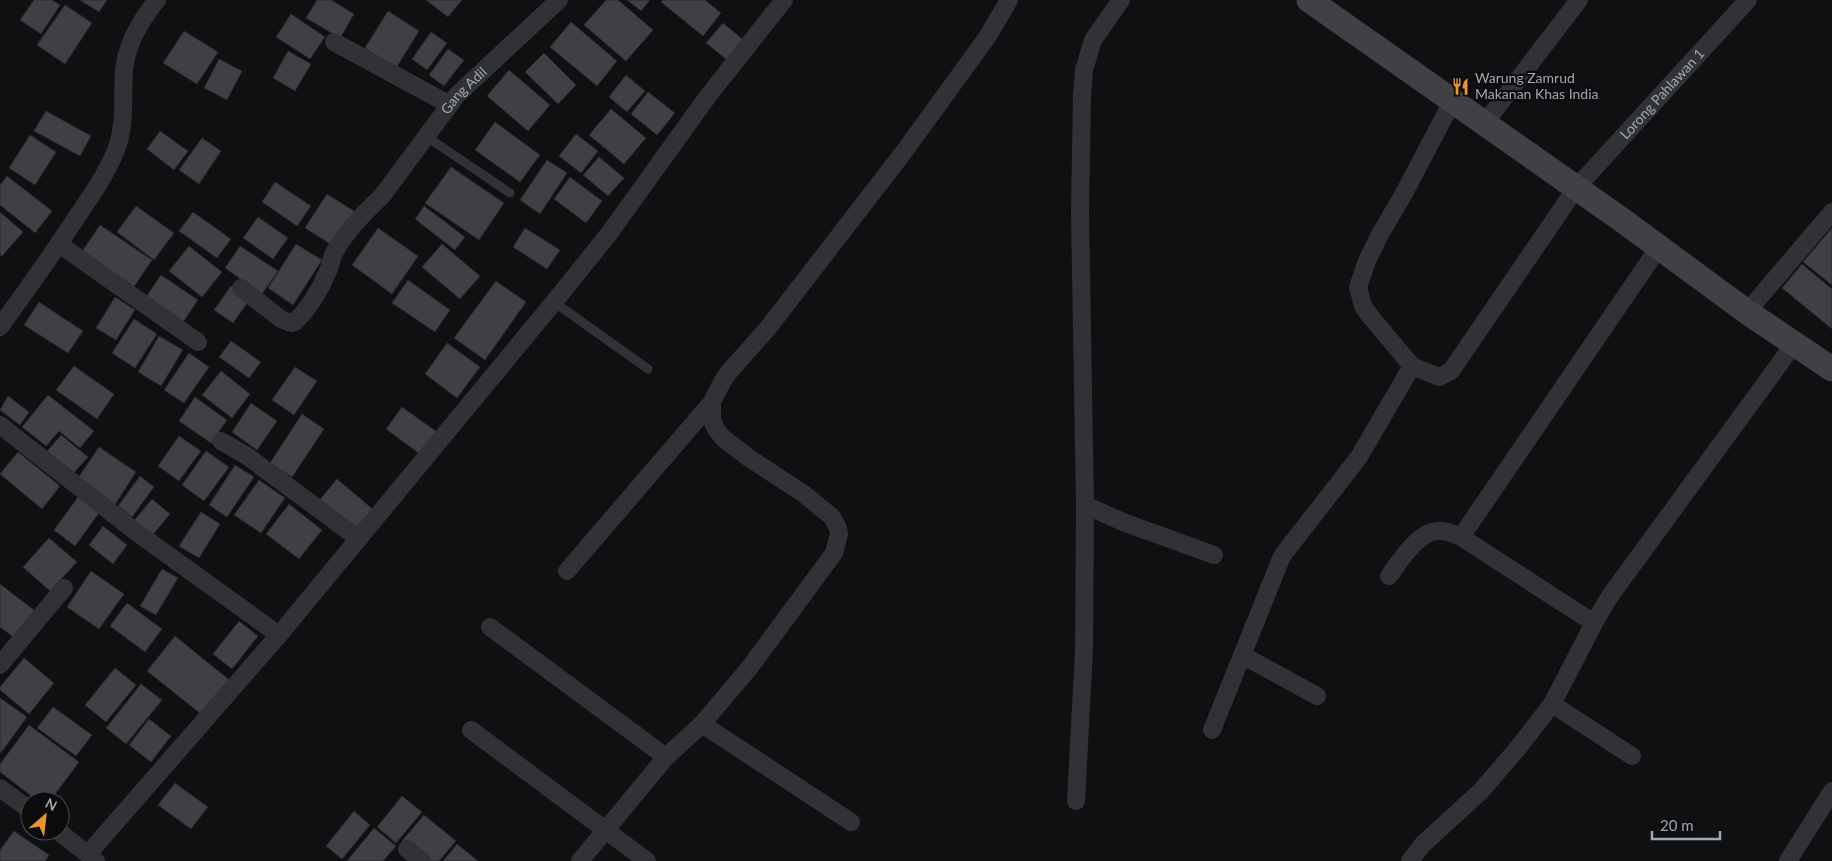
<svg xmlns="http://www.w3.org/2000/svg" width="1832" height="861" viewBox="0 0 1832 861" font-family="Lato,sans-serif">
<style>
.building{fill:#3e4044;stroke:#2a2a2d}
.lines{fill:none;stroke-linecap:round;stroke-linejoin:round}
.lane{stroke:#313235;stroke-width:9}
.street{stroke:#313235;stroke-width:18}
.secondary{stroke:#3f4145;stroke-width:25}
.labels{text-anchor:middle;stroke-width:4.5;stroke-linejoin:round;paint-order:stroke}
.poi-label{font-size:14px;fill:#a1a8b1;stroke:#0b0b0c;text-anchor:start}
.street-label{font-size:14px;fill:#a1a8b1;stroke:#0b0b0c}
</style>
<rect width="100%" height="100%" fill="#0f1011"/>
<path class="building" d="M34,0H52L60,5L41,34L20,20Z
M80,0H107L99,12Z
M317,0H331L354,14L340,38L306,18Z
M426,0H462L448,17Z
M606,0H618L653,30L626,61L584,25Z
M627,0H650L641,11Z
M663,0H705L721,13L703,36L661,2Z
M65,5L92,23L65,64L37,45Z
M388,11L419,31L396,68L365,48Z
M291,14L325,37L310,59L276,37Z
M571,22L617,61L597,86L550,47Z
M723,23L747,43L731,63L706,43Z
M184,31L218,52L197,84L163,63Z
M431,32L447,43L427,70L412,59Z
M448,49L464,60L444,86L429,75Z
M288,51L311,64L295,91L273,78Z
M544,53L576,85L558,104L525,72Z
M219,59L242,71L227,100L204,88Z
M509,70L550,105L528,131L487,96Z
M626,75L645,91L627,112L609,97Z
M648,92L675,113L657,135L631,114Z
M611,109L646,138L624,164L589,135Z
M46,111L91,136L80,156L34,131Z
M495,122L540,155L520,182L475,150Z
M160,131L188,151L174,170L147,149Z
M576,134L598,151L581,173L559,156Z
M30,135L56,152L35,185L9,168Z
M202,138L221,151L199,184L179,170Z
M599,157L624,178L608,196L583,175Z
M547,160L567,173L540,214L520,200Z
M451,167L504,203L479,240L425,203Z
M7,176L52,211L35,233L0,205V185Z
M570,177L602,201L586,223L554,199Z
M275,182L311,206L297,226L262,202Z
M327,194L357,213L335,247L305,228Z
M136,206L174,233L154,260L117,232Z
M424,206L465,237L455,250L415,219Z
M0,212L23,232L2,256L0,255Z
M193,212L231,239L217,258L179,231Z
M258,217L288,238L273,259L243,238Z
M100,225L152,260L131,291L79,256Z
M378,228L418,256L392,294L352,265Z
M525,228L560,250L547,269L513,247Z
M1832,228V285L1803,262Z
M296,244L322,260L293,305L268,288Z
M442,244L480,276L460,299L422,267Z
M189,246L222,272L202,297L169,271Z
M240,246L278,271L262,294L225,268Z
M1802,264L1832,289V329L1782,288Z
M161,275L198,300L181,325L144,300Z
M408,280L450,310L435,332L392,303Z
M496,281L526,302L485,360L454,338Z
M231,286L250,299L233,323L214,310Z
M115,297L135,310L116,340L96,328Z
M39,302L83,331L68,353L24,325Z
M134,319L157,334L135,368L112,353Z
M159,336L183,350L161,386L138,372Z
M231,341L261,362L249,378L219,357Z
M447,343L480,367L457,398L425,374Z
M189,353L209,367L184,403L164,390Z
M74,366L114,394L97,419L56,390Z
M295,367L317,381L294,415L272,400Z
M221,371L250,394L232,418L202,395Z
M48,395L94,431L80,448L59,431L46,446L22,427Z
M8,396L29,412L20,425L0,410Z
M195,397L227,420L211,443L179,421Z
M251,403L277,421L257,450L232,432Z
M402,407L437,432L420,454L386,429Z
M302,414L324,429L292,477L270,463Z
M61,435L88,457L70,477L44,455Z
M179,436L201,451L179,481L158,466Z
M99,447L136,472L114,506L76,481Z
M206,451L229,467L204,501L182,485Z
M18,452L60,486L42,509L0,474Z
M235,465L254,477L227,517L209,505Z
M140,476L154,487L132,517L118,506Z
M337,479L375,511L356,534L318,502Z
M259,480L285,498L261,533L234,515Z
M78,497L99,513L75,546L54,530Z
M152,499L170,514L150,538L132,523Z
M289,504L322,530L299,559L266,534Z
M201,512L220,524L199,558L179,546Z
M103,526L127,545L113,564L89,545Z
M49,538L77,562L50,591L23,567Z
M162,569L178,578L156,615L140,606Z
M91,571L124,594L99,629L67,607Z
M0,584L35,611L15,638L0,627Z
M127,603L162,629L145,652L110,626Z
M239,621L258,636L232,669L213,654Z
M175,636L233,683L206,718L147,671Z
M24,658L54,683L29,714L0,690V687Z
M115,668L136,685L106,722L85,705Z
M141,684L162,700L126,744L106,728Z
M0,698L27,717L0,754Z
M53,707L92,735L76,756L37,728Z
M149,719L171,736L151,762L129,745Z
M29,725L79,762L50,801H38L0,772V764Z
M175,783L208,807L191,829L158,805Z
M402,796L422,812L396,843L377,827Z
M354,811L370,825L342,859L326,846Z
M424,815L456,841L439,861H426L402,841Z
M374,828L396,846L383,861H347Z
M14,831L49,855L45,861H0V850Z
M457,844L478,861H443Z"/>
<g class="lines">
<path class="lane" d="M427,137L510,193
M554,302L648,369"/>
<g class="street">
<path d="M334,42L450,105"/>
<path d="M1484,124L1579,0"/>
<path d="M59,244L198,342"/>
<path id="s1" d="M241,288L281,319L291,323L295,322C308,309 320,290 327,273C330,268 331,261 333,255C343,235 366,211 382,196L457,95L559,0"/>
<path d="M1747,312L1832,212"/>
<path d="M0,327C26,291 52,255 76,218C91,196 106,175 116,150C126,124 122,98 124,71C126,45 141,20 157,0"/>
<path d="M1412,366L1370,316L1363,306L1358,287L1367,261L1379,236L1402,197L1452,102"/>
<path d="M0,425L136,532L279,635"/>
<path d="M221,441L247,456L359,539"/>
<path d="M1085,505L1123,522L1214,555"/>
<path d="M1461,537L1659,247"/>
<path d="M567,571L712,402"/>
<path d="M1389,576C1400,561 1420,528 1442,531C1449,531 1455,535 1461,537L1594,623L1610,596L1794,344"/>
<path d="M490,627L666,757"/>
<path d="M1242,655L1317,696"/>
<path d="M0,665L64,588"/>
<path d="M1552,704L1632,756"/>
<path d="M702,724L851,822"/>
<path d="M471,730L647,861"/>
<path id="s2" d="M1212,730L1282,556L1359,457L1412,366L1439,377L1451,371L1576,188L1748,0"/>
<path d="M0,788L30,810"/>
<path d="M1076,801L1084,650L1085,505L1080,212L1082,95L1084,70L1093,40L1121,0"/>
<path d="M58,831L96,861"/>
<path d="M407,849L422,861"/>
<path d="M88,854L279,635L554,302L608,235L708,96L784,0"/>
<path d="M580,861L666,757L702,724L750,667L834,553L839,534L838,528L832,517L804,494L749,458L723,438L716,429L712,420V402L722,382L729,372L768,328L903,153L988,36L1009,0"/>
<path d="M1410,861L1423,844L1480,792L1518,748L1552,704L1594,623"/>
<path d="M1788,861L1832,791"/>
</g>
<path class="secondary" d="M1309,0L1622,220L1747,312L1832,369"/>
</g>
<defs>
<symbol id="restaurant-bare" viewBox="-9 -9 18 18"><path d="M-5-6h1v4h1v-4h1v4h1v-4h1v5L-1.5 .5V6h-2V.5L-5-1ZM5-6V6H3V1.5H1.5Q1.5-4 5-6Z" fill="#e79632" stroke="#0b0b0c" stroke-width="2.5" paint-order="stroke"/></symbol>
</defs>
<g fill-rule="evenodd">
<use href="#restaurant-bare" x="1448" y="74" width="25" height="25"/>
</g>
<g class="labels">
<g class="poi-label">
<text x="1475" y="83">Warung Zamrud<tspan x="1475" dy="16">Makanan Khas India</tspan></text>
</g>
<g class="street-label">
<text dy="5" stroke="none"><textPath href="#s1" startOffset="354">Gang Adil</textPath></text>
<text dy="5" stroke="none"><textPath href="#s2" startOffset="810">Lorong Pahlawan 1</textPath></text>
</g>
</g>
<g transform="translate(45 816) rotate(28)"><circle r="24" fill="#0b0b0c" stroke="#474a4e"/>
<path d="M0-4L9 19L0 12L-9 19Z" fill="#e79632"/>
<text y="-8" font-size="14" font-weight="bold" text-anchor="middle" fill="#a1a8b1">N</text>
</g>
<path d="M1652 831v8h68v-8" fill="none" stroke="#a1a8b1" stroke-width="2.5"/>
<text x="1660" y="831" font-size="15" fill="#a1a8b1" stroke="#0b0b0c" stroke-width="4" paint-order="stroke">20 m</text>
</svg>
